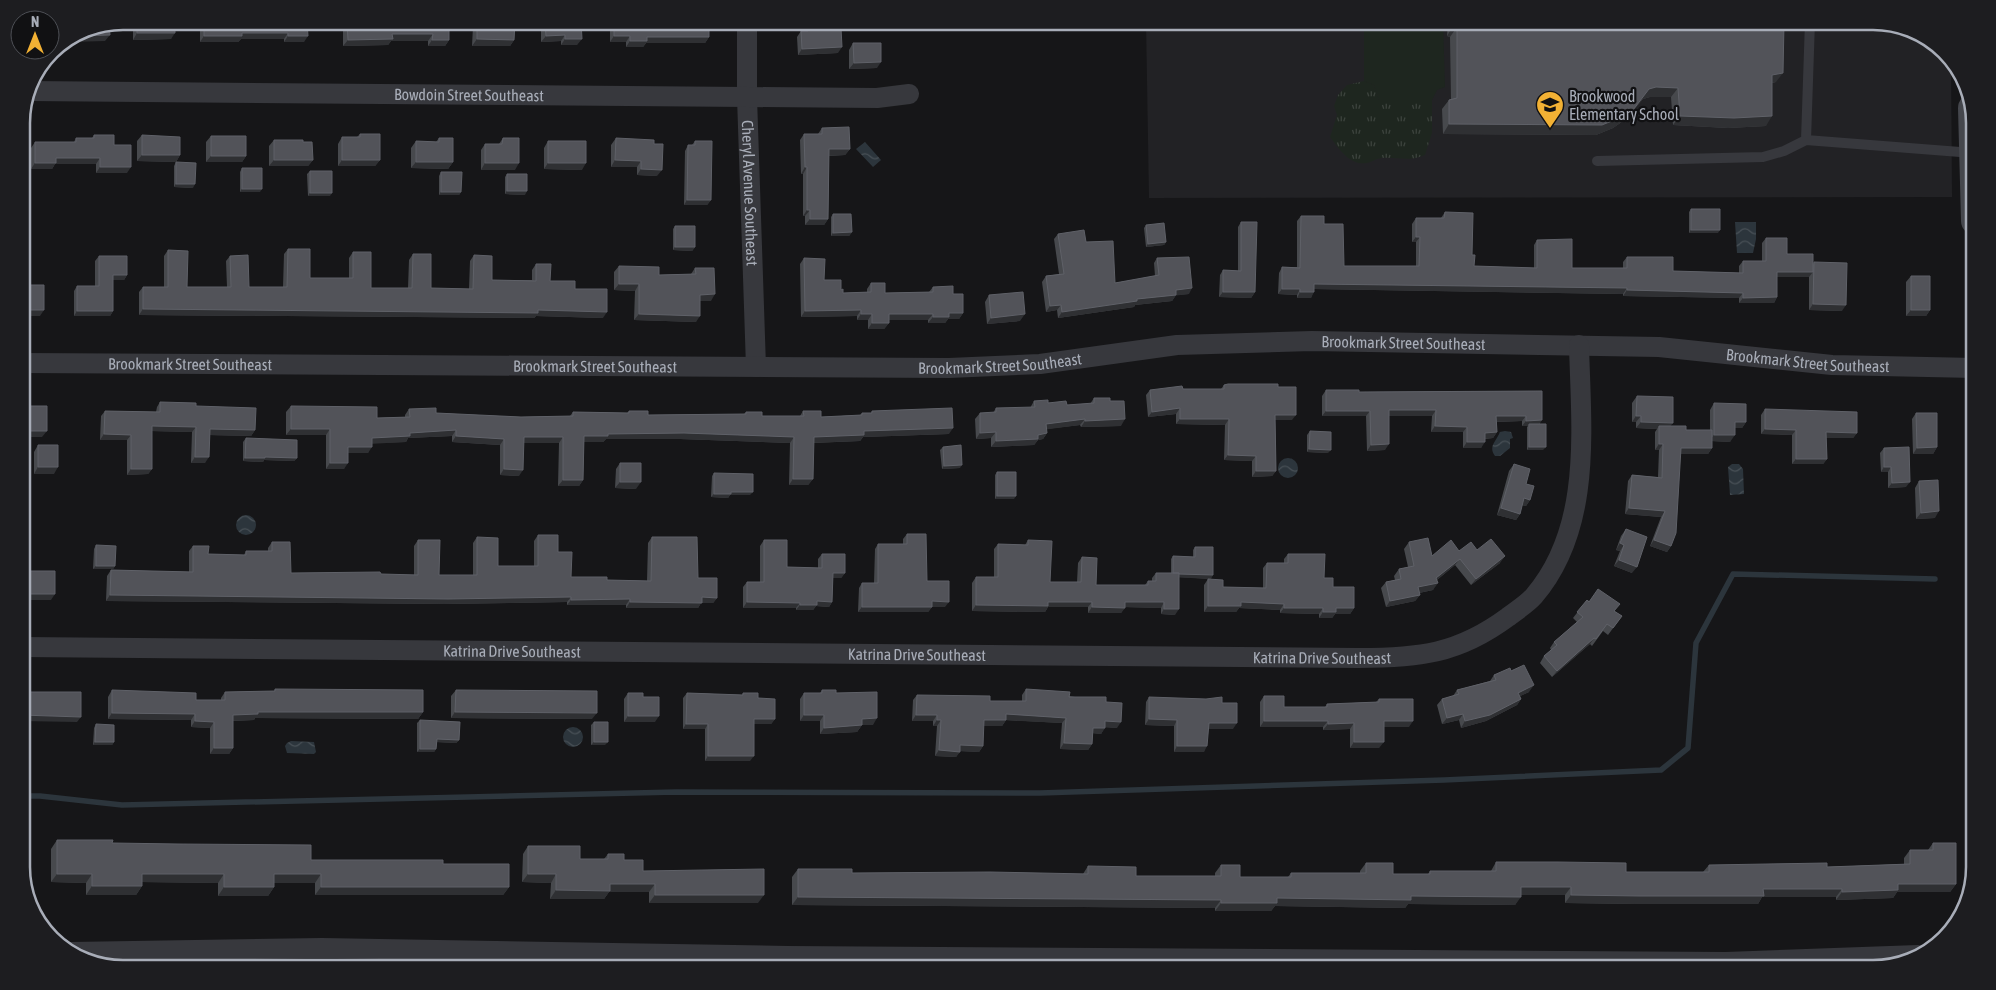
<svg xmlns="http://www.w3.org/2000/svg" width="1996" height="990" viewBox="0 0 1996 990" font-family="'Asap Condensed',sans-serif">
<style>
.built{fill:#222225}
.park{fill:url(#park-tufts)}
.garden{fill:#1e261f}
.water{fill:url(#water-waves)}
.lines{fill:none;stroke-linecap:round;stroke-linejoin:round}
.stream{stroke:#2c353c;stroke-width:5.5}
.lane{stroke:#37383d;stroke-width:10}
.street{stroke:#37383d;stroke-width:20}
.secondary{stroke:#45474d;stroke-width:28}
.wall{fill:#47494d}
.shaded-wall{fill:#2f3033}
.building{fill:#525359;stroke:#5f6168}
.labels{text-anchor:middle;stroke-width:4.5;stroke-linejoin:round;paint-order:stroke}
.street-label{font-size:16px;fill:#a8adb8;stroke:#111113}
.poi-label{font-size:16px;fill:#a8adb8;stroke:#111113;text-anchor:start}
.rim{fill:none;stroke:#a8adb8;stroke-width:2.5}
</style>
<defs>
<pattern id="park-tufts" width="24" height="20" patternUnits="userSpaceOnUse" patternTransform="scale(1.25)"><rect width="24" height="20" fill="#1e261f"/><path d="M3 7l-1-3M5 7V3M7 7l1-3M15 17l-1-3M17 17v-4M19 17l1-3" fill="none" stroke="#3c433d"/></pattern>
<pattern id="water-waves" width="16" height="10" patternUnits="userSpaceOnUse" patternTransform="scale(1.25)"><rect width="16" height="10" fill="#2c353c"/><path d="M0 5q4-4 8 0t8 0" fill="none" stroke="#485056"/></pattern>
</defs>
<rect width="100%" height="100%" fill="#161618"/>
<path class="built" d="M1146,21H1873L1918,32L1951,60L1952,197L1149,198Z"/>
<path class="park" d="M1364,81L1374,85L1379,100H1432V133L1425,155C1410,162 1398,157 1382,158C1377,158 1372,162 1367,163C1350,166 1339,149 1330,137L1337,115L1334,106L1338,95L1347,85Z"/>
<path class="garden" d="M1364,21H1443L1445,87L1437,90L1432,100H1379L1374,85L1364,81Z"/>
<path class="water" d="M865,142L881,160L873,167L856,149Z
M1735,222H1756V239L1753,253H1737Z
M1505,431L1511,432L1513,438L1510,439V448L1500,456H1495C1488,446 1496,442 1500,432Z
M1278 468a10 10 0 1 1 20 0a10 10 0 1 1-20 0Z
M1732,464H1739L1743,469L1744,494L1730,495L1728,467Z
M236 525a10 10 0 1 1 20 0a10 10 0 1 1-20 0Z
M563 737a10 10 0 1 1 20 0a10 10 0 1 1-20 0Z
M291,741L314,742L316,752L314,754L287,753L285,746L287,743Z"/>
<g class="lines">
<path class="stream" d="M21,796H40L122,805L676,792L1040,793L1444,780L1661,770L1688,748L1696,643L1733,574L1935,579"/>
<path class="lane" d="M1810,21L1806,140L1973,153
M1597,161L1763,157L1784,151L1806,140"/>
<g class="street">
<path id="s1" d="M747,21V97L756,367"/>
<path id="s2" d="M28,91L747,97L877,98L909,94"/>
<path id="s3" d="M21,363L949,368L1040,364L1177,345L1312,341L1659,347L1832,365L1975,368"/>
<path id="s4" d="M21,647L1358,658C1419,658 1458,654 1508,617C1517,610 1527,604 1534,596C1593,527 1581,428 1579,345"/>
<path d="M71,952L322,948L788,956L1726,962L1918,955"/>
</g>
<path class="secondary" d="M1972,108L1975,221"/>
</g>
<path class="wall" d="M133,21H175L171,39L133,40Z
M202,21H307L304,42H284V39H241L238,42H200V24Z
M345,21H449V40L445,46H428V41H391L388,45L343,46V24Z
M476,21H515L514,40L510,46H472L473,26Z
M541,21H581L577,45H561V41L541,42Z
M611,21H709V37L705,43H646L643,47H626V42H610V22Z
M803,21H827V28L838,53L798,55L797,37L801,31H804Z
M1448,21H1655L1776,82L1772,83L1766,126L1728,128L1673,125L1671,97H1650L1643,99L1626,119L1613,128L1596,135L1443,134L1442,109L1449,100L1451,99L1450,37L1447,36Z
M853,43L877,68L849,69V50Z
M822,128L850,149L845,155L829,156L828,219L824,225H805V216H803V174H801L800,140L804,134H818Z
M360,134L380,160L375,166H338V144L342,137H357Z
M94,135L114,145L127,173H96V164H55L52,169H31V148L35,142H74L76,138H92Z
M142,135L180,155L176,162L137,161V141Z
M211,136L246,156L242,162H206V142Z
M439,138L453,162L448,169L411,168V148L416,141L436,142Z
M503,138L515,170H481V150L485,144H499Z
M616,138L654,144L657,176L637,175V167H611V145Z
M274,140L303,142L313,160L308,166H269V146Z
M548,141L582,170L544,169V148Z
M695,141L711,200L707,205H684L685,151L688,145H692Z
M176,162L193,188L174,187V166Z
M242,168L260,192H240V172Z
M310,171L330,196H308L307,174Z
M441,172L461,192L459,195H439V176Z
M507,174L525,195L505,194V177Z
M1691,209L1718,233H1689V212Z
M1445,212L1472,255L1474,266L1534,268V245L1537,240L1572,268H1623V262L1627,257L1673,271L1739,273V266L1743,261H1762V243L1766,238L1787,254L1813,264L1814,262L1842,311L1809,310V277H1777V297L1774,303H1739V298L1623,296V294L1314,289L1311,298H1297V295L1278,294L1279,273L1282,267H1297V221L1301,216L1324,224L1344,266H1416V242H1412V224L1416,218H1441Z
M833,214L852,232L849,236H831V217Z
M1241,222L1255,292L1251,298L1219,297L1220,275L1223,270L1238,271V227Z
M1146,225L1166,242L1164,245L1146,247L1144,228Z
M675,226L695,247L692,251L673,250V229Z
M1058,234L1086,242L1115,283L1155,276L1154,263L1157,258L1189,294L1176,295L1172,301L1135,305L1134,307L1058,318L1057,310L1046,312L1042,282L1046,276L1059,274L1054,239Z
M288,249L310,278H349V258L353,252L371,288H408L409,260L413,254L431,288L469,289L470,261L474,255L492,280H532V270L536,264L550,281L575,289L603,318L536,316L534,318L139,315V292L143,287H164V256L168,250L187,287H227L226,261L230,256L249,287H283L284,254Z
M99,256L127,275L124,280H113V311L110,316H74V291L77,286H95V261Z
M804,258L824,280L841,290L843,293L867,292V289L871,283L885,293L929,292L933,287L953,294L963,313L959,319H948L945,323H928V320H889V323L884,329H868V320H857V316L801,317L800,264Z
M619,266L659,275L691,274L695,268L711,301H700L696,322L634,320L635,291L614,290V272Z
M1911,276L1930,310L1926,316H1906V282Z
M989,295L1020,321L987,324L985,302Z
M1224,385L1278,387L1292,420H1275L1276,471L1272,476L1252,477V461L1224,460L1225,425L1176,424V414L1148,417L1146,395L1150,390L1221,389Z
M1326,390L1359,392L1542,391L1540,424L1543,450H1527V427L1528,426H1522V421L1497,422V432L1493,438L1485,439L1481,448H1463V432H1431L1432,416H1389L1385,450L1367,451L1366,416H1322V396Z
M1637,396L1671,426L1686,430H1710V410L1714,403L1746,422L1742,428H1735L1730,442L1712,441V448L1708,454H1680L1671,546L1667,552L1650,546L1661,517L1625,514L1628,481L1632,475L1658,477L1659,450H1655V432L1657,429L1636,428V422H1632V403Z
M1094,398L1110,401L1121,426L1081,427L1080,425L1046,429L1047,433L1043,439L1038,440L1034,445L991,447V438L976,439L975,419L980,413H993L996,408H1030L1034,401L1067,405L1090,404Z
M160,402L196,406L255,430L251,436L210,435L205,463H191L192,432L152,431V469L148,474L127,475V440H100L101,416L105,411L156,412L157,407Z
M291,406L377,418L405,417V415L409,409L436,413L521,417L570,416L573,412L627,413L629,411L648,415L744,414L746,412L762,416H800L803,411L821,417L860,415L862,413H871L872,411L949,434L863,437L860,441L813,443V479L808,485H789L790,443L680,439H606L603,442H584L583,480L579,486H558L559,443H523L519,476L500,475V445L452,442V436L408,438L406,442L372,443L368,453H348L344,469H326V435H286V412Z
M1765,409L1857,433L1853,438H1826L1827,459L1823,464H1792V435L1761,434V415Z
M1916,413L1937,447L1933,454H1913L1912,419Z
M1310,431L1328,453L1307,452V435Z
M246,438L297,458L294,461L264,460L263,462L243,461V442Z
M38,445L54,474H34V452Z
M943,447L960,468L942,469L940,450Z
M1884,448L1906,487L1888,488V472H1881L1880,453Z
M620,463L636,489L615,488L616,469Z
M1514,464L1530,500L1526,506L1522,505L1520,514L1516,520L1497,515L1509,471Z
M997,472L1014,499H995V475Z
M714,473L750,495H730L728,498L711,497L712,476Z
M1919,481L1935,518L1916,519L1915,488Z
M1626,529L1632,573L1614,566L1620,551L1616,550L1621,536Z
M907,534L927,581L945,607H932L928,612H858L859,588L862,583H874L875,549L878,544H903V539Z
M538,535L558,552L571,577L607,580L647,581L648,543L652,537L698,578L717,598L713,603H701L698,608H626V605H567V602L444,604L106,601L107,576L111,570L189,572V551L193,546L208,554L244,555L246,551H268V548L272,542L291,573L414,575V546L418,540L439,575H473V543L477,537L498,566H534V541Z
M764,540L787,567L818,568V559L822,554L845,573L841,578H833L832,602L829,607L816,606L813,610H796V608H743V587L747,582H760V546Z
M1028,540L1050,582H1077L1078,563L1082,557L1096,585H1145L1148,581H1152V578L1156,573H1171V559L1173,556L1193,557V550L1195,547L1211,579L1179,577L1175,615L1161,614V608L1125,607L1121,613H1088V607H1048L1045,612L972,611V583L976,577H994V549L998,544L1025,545Z
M1409,542L1432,556L1459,551L1477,550L1500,563L1471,585L1455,565L1437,580L1433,590L1419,593L1420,595L1415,601L1386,607L1381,588L1386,582L1395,580L1394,576L1399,569L1408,567L1404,549Z
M96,545L115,566L113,569H93L94,549Z
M1288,554L1324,578L1354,608L1350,614H1335L1332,618H1319V614L1280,613V610L1239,608L1236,612H1204V585L1208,579L1223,587L1263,588V568L1267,563H1284V559Z
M1587,600L1614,611L1622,616L1608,635L1603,631L1592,646L1590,644L1552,677L1540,663L1544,656L1551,650L1550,648L1554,642L1577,622L1573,618Z
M1511,671L1529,692L1520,696L1521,699L1517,705L1486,721L1461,728L1459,720L1442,724L1437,705L1442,699L1453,696L1457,690L1490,681L1494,675Z
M275,689L423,712L418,719L255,718L254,720L233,721V748L229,754H210V728L191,727V720L108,719V697L112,690L196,700H221V698L225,692L274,691Z
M1026,689L1106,702L1117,728L1105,727L1101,734L1093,733L1092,744L1088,750L1060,749L1062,723L1006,720L1002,726H983V746L979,752L960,751L956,757L935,756L937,726H933V721H912L913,700L917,695L990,701H1022V695Z
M456,690L592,719L451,718V696Z
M822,690L836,693L873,725H862L857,732L820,734V721H800V699L804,693H820Z
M628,693L643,697L655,722H624V699Z
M687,693L742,695L743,693L758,698L775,719L771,724H754L750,761H705V729H683V698Z
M1264,696L1284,707H1325L1327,704L1376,702L1379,699L1409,727H1384L1379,748H1350V729L1323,730V727H1260V702Z
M1149,697L1222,703L1233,729H1208L1204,752H1174V726L1145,725L1146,702Z
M420,720L459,740L456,743L437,742L436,749L434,752H417V723Z
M594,722L605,745H591V725Z
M96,724L114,742L112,745H93L94,728Z
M57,840L112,843L311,860L443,864L509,887L503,895H315V883H274V887L268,896H218V883L142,882V886L136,895H86V883L51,882V849Z
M1933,843L1956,884L1950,892H1897L1893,898L1836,900V897H1762L1758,904H1635L1565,903V895H1521L1515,905L1408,904L1405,908L1275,906L1271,911H1215V908L792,905V877L798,869L852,873L1083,874L1088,866L1136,876H1215V873L1221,865L1240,877H1288L1291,873H1360V871L1366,863L1393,874H1428L1430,871H1491L1496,862L1626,872H1703L1709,865L1827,867L1904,864V858L1910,850H1928Z
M528,846L580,859H604L608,854L624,860L643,871L758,903H649V892H609L604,899H550L551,883L522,882L523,854Z"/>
<path class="shaded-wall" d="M1453,26L1457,27L1450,37L1447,36Z
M137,33H175L171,39L133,40Z
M242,33H288L284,39H241L238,42H200L204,36Z
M392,34H433L428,41H391L388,45L343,46L348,40Z
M110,35L105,41L70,42L74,36Z
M565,35L561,41L541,42L546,36Z
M288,36H308L304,42H284Z
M614,36H630L626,42H610Z
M647,37H709L705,43H646L643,47H626L630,41Z
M477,39L514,40L510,46H472Z
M565,39H582L577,45H561Z
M432,40H449L445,46H428Z
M842,47L838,53L798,55L802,49Z
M881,62L877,68L849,69L854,63Z
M1783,73L1776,82L1766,84L1772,75Z
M1656,87L1678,88L1671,97H1650L1643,99L1626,119L1613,128L1596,135L1443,134L1449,124Z
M1680,116H1772L1766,126L1728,128L1673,125Z
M829,149H850L845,155L825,156Z
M142,155H180L176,162L137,161Z
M211,156H246L242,162H206Z
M56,158H100L96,164H55L52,169H31L35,163Z
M274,160H313L308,166H269Z
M342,160H380L375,166H338Z
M615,160L641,161L637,167H611Z
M416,162H453L448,169L411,168Z
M485,163H519L515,170H481Z
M548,163H586L582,170L544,169Z
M100,167H131L127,173H96Z
M805,167H807L803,174H801Z
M641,169L662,170L657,176L637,175Z
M176,184H195L193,188L174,187Z
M242,189H262L260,192H240Z
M507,191H527L525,195L505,194Z
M441,192H461L459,195H439Z
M310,193H332L330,196H308Z
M687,200H711L707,205H684Z
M807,210H810L805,216H803Z
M810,219H828L824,225H805Z
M1691,230H1720L1718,233H1689Z
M852,232L849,236H831L833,233Z
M1416,237H1420L1416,242H1412Z
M1166,242L1164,245L1146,247L1148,244Z
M675,247H695L692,251L673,250Z
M1777,272H1813L1809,277H1774Z
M113,275H127L124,280H110Z
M619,284H639L635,291L614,290Z
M1314,284L1627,288L1623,294L1311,289Z
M1192,288L1189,294L1172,296L1176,290Z
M1282,289H1300L1297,295L1278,294Z
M1627,290L1743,293L1739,298L1623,296Z
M1223,292H1255L1251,298L1219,297Z
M1300,292H1314L1311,298H1297Z
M715,294L711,301H695L700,295Z
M1176,295L1172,301L1135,305L1134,307L1058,318L1062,312L1137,299Z
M1777,297L1774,303H1739L1743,298Z
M1813,304L1846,305L1842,311L1809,310Z
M1061,305L1057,310L1046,312L1050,306Z
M143,309L538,310L607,312L603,318L536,316L534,318L139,315Z
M21,310H44L40,316H21Z
M861,310L857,316L801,317L805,311Z
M1911,310H1930L1926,316H1906Z
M77,311H113L110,316H74Z
M949,313H963L959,319H948L945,323H928L933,317Z
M639,314L700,316L696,322L634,320Z
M861,314H872L868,320H857Z
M889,314H933L928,320H884Z
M1025,314L1020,321L987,324L991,318Z
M872,323H889L884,329H868Z
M1180,408L1176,414L1148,417L1152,412Z
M1389,410H1436L1432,416H1385Z
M1326,411H1370L1366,416H1322Z
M1275,415H1296L1292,420H1271Z
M1496,416H1526L1522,421L1492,422Z
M1636,416H1641L1636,422H1632Z
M1085,419L1080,425L1042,430L1046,424Z
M1125,419L1121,426L1081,427L1085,421Z
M1180,419H1229L1225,425L1176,424Z
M1542,420L1538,426L1529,424L1528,426H1522L1526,421Z
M1641,422L1673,423L1668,429L1659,426L1657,429L1636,428Z
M1735,422H1746L1742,428H1731Z
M152,426L196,427L192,432L148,431Z
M1435,426L1467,427L1463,432H1431Z
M953,428L949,434L863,437L860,441L809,443L814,437L864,431Z
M210,429L255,430L251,436L206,435Z
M291,429H330L326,435H286Z
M1765,429L1796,430L1792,435L1761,434Z
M456,430L452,436L408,438L406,442L368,444L372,438L410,433Z
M21,431H47L42,437H21Z
M996,432L991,438L976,439L980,433Z
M1497,432L1493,438L1481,439L1485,433Z
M1826,432L1857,433L1853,438H1822Z
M684,433L794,437L790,443L680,439H606L603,442H580L584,436L608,434Z
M1047,433L1043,439L1038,440L1034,445L991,447L996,441Z
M104,434L131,435L127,440H100Z
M1714,435H1735L1730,442L1709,441Z
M456,436L504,439L500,445L452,442Z
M524,437H563L559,443H519Z
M1467,442H1485L1481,448H1463Z
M1389,444L1385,450L1367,451L1371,445Z
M1659,444H1663L1659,450H1655Z
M348,447H372L368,453H344Z
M1529,447H1546L1543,450H1527Z
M1937,447L1933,454H1913L1917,448Z
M1681,448H1712L1708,454H1677Z
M1309,449L1331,450L1328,453L1307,452Z
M1228,455L1256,456L1252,461L1224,460Z
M195,457H209L205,463H191Z
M265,457L297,458L294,461L264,460L263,462L243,461L245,458Z
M1796,459H1827L1823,464H1792Z
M330,463H348L344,469H326Z
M962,465L960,468L942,469L944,466Z
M38,467H58L54,474H34Z
M1884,467H1891L1888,472H1881Z
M131,469H152L148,474L127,475Z
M504,469L523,470L519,476L500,475Z
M1256,471H1276L1272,476L1252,477Z
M793,479H813L808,485H789Z
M563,480H583L579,486H558Z
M620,482H641L636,489L615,488Z
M1910,482L1906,487L1888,488L1892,483Z
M731,492H753L750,495H730L728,498L711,497L714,494Z
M997,496H1016L1014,499H995Z
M1524,498L1530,500L1526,506L1520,505Z
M1501,508L1520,514L1516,520L1497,515Z
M1629,508L1665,511L1661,517L1625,514Z
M1939,511L1935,518L1916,519L1921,513Z
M1654,540L1671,546L1667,552L1650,546Z
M1620,543L1624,545L1620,551L1616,550Z
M1505,556L1500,563L1471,585L1476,579Z
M1460,559L1455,565L1432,584L1436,578Z
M1619,560L1637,567L1632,573L1614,566Z
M96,566H115L113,569H93Z
M833,573H845L841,578H829Z
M1173,574L1213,575L1211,579L1170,577Z
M1438,583L1433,590L1414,594L1418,587Z
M21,594H55L51,600H21Z
M110,595L571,597L567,602L444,604L106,601Z
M1420,595L1415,601L1386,607L1390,601Z
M702,597L717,598L713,603H701L698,608H626L630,602Z
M630,599L626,605H567L571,600Z
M817,601L832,602L829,607L816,606L813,610H796L800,605Z
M932,601L949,602L945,607H932L928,612H858L862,607Z
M747,602L800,603L796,608H743Z
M1048,602H1092L1088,607H1048L1045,612L972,611L976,605Z
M1125,602H1164L1161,608L1121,607Z
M1241,602L1284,604L1280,610L1239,608L1236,612H1204L1208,606Z
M1092,607L1125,608L1121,613H1088Z
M1284,608H1323L1319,614L1280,613Z
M1336,608H1354L1350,614H1335L1332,618H1319L1323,612Z
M1164,609H1179L1175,615L1161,614Z
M1594,638L1590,644L1552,677L1557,671Z
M1534,685L1529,692L1514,699L1518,693Z
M1521,699L1517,705L1486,721L1461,728L1465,721Z
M258,712H423L418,719L255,718L254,720L229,721L233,715Z
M455,712L597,713L592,719L451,718Z
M112,713L195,714L191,720L108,719Z
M1006,714L1066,718L1062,723L1002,720Z
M1463,714L1459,720L1442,724L1447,718Z
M21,715L81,717L77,722L21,721Z
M804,715H824L820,721H800Z
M916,715H937L933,721H912Z
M628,716H659L655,722H624Z
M877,718L873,725H857L862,719Z
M754,719H775L771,724H751Z
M1149,719L1177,720L1174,726L1145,725Z
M937,720H941L937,726H933Z
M984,720H1006L1002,726H980Z
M195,721L214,722L210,728L191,727Z
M1105,721L1121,722L1117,728L1101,727Z
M1264,721H1328L1323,727H1260Z
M1384,721H1413L1409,727H1379Z
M1209,723H1237L1233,729H1205Z
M1354,723L1350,729L1323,730L1328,724Z
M686,724H708L705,729H683Z
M862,725L857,732L820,734L824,728Z
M1093,728H1105L1101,734L1089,733Z
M437,739L459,740L456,743L434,742Z
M95,742H114L112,745H93Z
M594,742H608L605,745H591Z
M1354,742H1384L1379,748H1350Z
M1064,743L1092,744L1088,750L1060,749Z
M960,745L983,746L979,752L957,751Z
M1177,746H1207L1204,752H1174Z
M214,748H233L229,754H210Z
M420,749H436L434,752H417Z
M939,750L960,752L956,757L935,756Z
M708,756H754L750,761H705Z
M57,874H92L86,883L51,882Z
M142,874H224L218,883L136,882Z
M274,874H321L315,883H268Z
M528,874H556L551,883L522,882Z
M610,884H655L649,892H609L604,899H550L556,890Z
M1898,884H1956L1950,892H1897L1893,898L1836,900L1842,892Z
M92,886H142L136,895H86Z
M224,887H274L268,896H218Z
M321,887H509L503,895H315Z
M1521,887H1571L1565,895H1515Z
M1763,889H1842L1836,897H1762L1758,904H1635L1565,903L1571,895Z
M655,895H764L758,903H649Z
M1411,896L1521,897L1515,905L1408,904L1405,908L1275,906L1271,911H1215L1221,903L1277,898Z
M798,897L1221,900L1215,908L792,905Z"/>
<path class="building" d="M137,21H175V33H137Z
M204,21H307L308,36H288V33H242V36H204Z
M347,21H449V40H432L433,34H392L393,39L348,40Z
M477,21H515L514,40L477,39Z
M545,21H581L582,39H565V35L546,36Z
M614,21H709V37H647V41H630V36H614Z
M808,21H827V28H841L842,47L802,49L801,31H808Z
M1454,21H1655L1656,22L1784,23L1783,73L1772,75V116L1734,118L1680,116L1678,88L1656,87L1649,89L1633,110L1619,118L1602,125L1449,124V100L1457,98V27L1453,26Z
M109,24L110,35L74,36L84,29Z
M853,43H881V62L854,63Z
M849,127L850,149H829L828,219H810V210H807V167H805L804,134H822V128Z
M360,134H380V160H342V137H360Z
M94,135H114V145H131V167H100V158H56V163H35V142H76V138H94Z
M142,135L180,137V155H142Z
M211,136H246V156H211Z
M439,138H453V162H416V141L439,142Z
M503,138H519V163H485V144H502Z
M616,138L654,140V144H663L662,170L641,169V161L615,160Z
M274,140H303V142H312L313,160H274Z
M548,141H586V163H548Z
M695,141H712L711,200H687L688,145H695Z
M176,162L196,163L195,184H176Z
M242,168H262V189H242Z
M310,171H332V193H310Z
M441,172H462L461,192H441Z
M507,174H527V191H507Z
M1691,209H1720V230H1691Z
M1445,212L1473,213L1472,255H1475L1474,266L1537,268V240L1572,239V268H1627V257H1673V271L1743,273V261H1766V238H1787V254H1813V272H1777V297L1743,298V293L1627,290V288L1314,284V292H1300V289H1282V267L1300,268L1301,216H1324V224H1343L1344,266H1419L1420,237H1416V218H1444Z
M833,214H851L852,232L833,233Z
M1241,222H1257L1255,292H1223V270L1241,271Z
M1164,223L1166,242L1148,244L1146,225Z
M675,226H695V247H675Z
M1084,230L1086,242L1113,241L1115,283L1159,275L1157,258L1189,257L1192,288L1176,290V295L1137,299V301L1062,312L1061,305L1050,306L1046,276L1064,274L1058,234Z
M288,249H310V278H353V252H371V288H412L413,254H431V288L473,289L474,255L492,256V280L536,281V264H551L550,281H575V289H607V312L538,310V313L143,309V287H168V250L188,251L187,287H231L230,256L248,255L249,287H287Z
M99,256H127V275H113V311H77V286H99Z
M804,258L825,259L824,280H841V290L843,289V293L871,292V283H885V293L933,292V287L953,286V294H963V313H949V317H933V314H889V323H872V314H861V310L805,311Z
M1814,262L1847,263L1846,305L1813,304Z
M619,266L659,267V275L696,274L695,268H714L715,294L700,295V316L639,314V284H619Z
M1911,276H1930V310H1911Z
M21,285H44V310H21Z
M1023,292L1025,314L991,318L989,295Z
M1228,384H1278V387H1296V415H1275L1276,471H1256V456L1228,455L1229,419H1180V408L1152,412L1150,390L1182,386L1183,389H1224V385Z
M1326,390H1359V392L1542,391V420L1526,421V416H1496L1497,432L1485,433V442H1467V427L1435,426L1436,410H1389V444L1371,445L1370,411H1326Z
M1637,396L1673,397V423L1641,422V416H1636Z
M1094,398H1110V401H1124L1125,419L1085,421V419L1046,424L1047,433L1038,435V439L996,441V432L980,433V413L996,412V408L1035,407L1034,401L1048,400V403L1066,401L1067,405L1094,403Z
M160,402L196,403V406L256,408L255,430L210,429L209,457H195L196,427L152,426V469H131V435L104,434L105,411L160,412Z
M1714,403L1746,404V422H1735V435H1714Z
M21,406H47V431H21Z
M291,406L377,407V418L410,417L409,409L436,408V413L521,417L573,416V412L629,413V411H648V415L746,414V412H762V416H804L803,411H821V417L862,415V413H872V411L952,408L953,428L864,431V435L814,437L813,479H793L794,437L684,433L608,434V436H584L583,480H563V437H524L523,470L504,469V439L456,436V430L410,433V436L372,438V447H348V463H330V429H291Z
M1765,409L1857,412V433L1826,432L1827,459H1796V430L1765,429Z
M1916,413H1937V447L1917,448Z
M1529,424H1546V447H1529Z
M1659,426H1686V430H1712V448H1681L1676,533L1671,546L1654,540L1665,511L1629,508L1632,475L1662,478L1663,444H1659Z
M1310,431L1331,432V450L1309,449Z
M246,438L297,440V458L265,457V458H245Z
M38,445H58V467H38Z
M961,445L962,465L944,466L943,447Z
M1909,447L1910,482L1892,483L1891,467H1884V448Z
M620,463H641V482H620Z
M1514,464L1530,469L1526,484L1534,486L1530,500L1524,498L1520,514L1501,508Z
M997,472H1016V496H997Z
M714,473L753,474V492H731V494H714Z
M1938,480L1939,511L1921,513L1919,481Z
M1626,529L1647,537L1637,567L1619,560L1624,545L1620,543Z
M907,534H926L927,581H949V602L932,601V607H862V583H878V544H907Z
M538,535H558V552H572L571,577H607V580L651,581L652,537H697L698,578H717V598L702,597V603L630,602V599L571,600V597L448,599L110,595L111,570L193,572V546H209L208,554L246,555V551H272V542H290L291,573L380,572L381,574L418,575V540H440L439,575H477V537L498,538V566H538Z
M1428,538L1432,556L1451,540L1459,551L1471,542L1477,550L1491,539L1505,556L1476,579L1460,559L1436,578L1438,583L1418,587L1420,595L1390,601L1386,582L1401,579L1399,569L1414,566L1409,542Z
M764,540H787V567L822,568V554H845V573H833L832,602L817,601V605H800V603L747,602V582H764Z
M1028,540L1052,541L1050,582H1081L1082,557L1097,558L1096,585H1148V581H1156V573H1179V609H1164V602H1125V608L1092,607V602H1048V606L976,605V577H998V544L1028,545Z
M96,545L116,546L115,566H96Z
M1195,547H1213V575L1179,574V573H1173V556L1195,557Z
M1288,554H1325L1324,578H1333V587H1354V608H1336V612H1323V608H1284V604L1241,602V606H1208V579L1223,580V587L1266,588L1267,563H1288Z
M21,571H55V594H21Z
M1598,589L1620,604L1614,611L1622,616L1613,628L1607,624L1596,639L1594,638L1557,671L1544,656L1557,645L1554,642L1583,617L1577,612L1587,600L1589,602Z
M1524,665L1534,685L1518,693L1521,699L1490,715L1465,721L1463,714L1447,718L1442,699L1459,694L1457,690L1496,680L1494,675L1510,668L1511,671Z
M275,689L423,690V712H258V714L233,715V748H214V722L195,721V714L112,713V690L196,693V700H225V692L275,691Z
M1026,689L1070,692L1069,697H1106V702L1122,703L1121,722L1105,721V728H1093L1092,744L1064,743L1066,718L1006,714V720H984L983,746L960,745V752L939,750L941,720H937V715H916L917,695L990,696V701H1026Z
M456,690L597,691V713L455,712Z
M822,690H836V693L877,692V718L862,719V725L824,728V715H804V693H822Z
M21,692H81V717L21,715Z
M628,693H643V697H659V716H628Z
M687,693L743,695V693H758V698L775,699V719H754V756H708V724H686Z
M1264,696H1284V707H1327V704L1379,702V699H1413V721H1384V742H1354V723L1328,724V721H1264Z
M1149,697L1206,699L1222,697V703H1237V723H1209L1207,746H1177V720L1149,719Z
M420,720L460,722L459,740L437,739L436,749H420Z
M594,722H608V742H594Z
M96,724L114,725V742H95Z
M21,819H28V887H26L21,874Z
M57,840H113L112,843L178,844L311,845V860H443V864H509V887H321V874H274V887H224V874H142V886H92V874H57Z
M1933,843H1956V884H1898V890L1842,892V889H1763L1764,896H1640L1571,895V887H1521V897L1411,896V900L1277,898V903H1221V900L798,897V869H852V873L990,872L1088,874V866L1136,867V876H1221V865H1240V877H1291V873H1366V863H1393V874H1430V871H1496V862H1558L1626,863V872H1709V865L1827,863V867L1910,864V850H1933Z
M528,846H580V859H608V854H624V860H643V871L764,869V895H655V884H610V891L556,890V874H528Z"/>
<defs>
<symbol id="school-pin" viewBox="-11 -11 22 30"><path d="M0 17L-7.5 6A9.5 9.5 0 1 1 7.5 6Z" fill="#f2b134" stroke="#111113"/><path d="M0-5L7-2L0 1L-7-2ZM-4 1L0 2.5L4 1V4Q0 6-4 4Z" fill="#111"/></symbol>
</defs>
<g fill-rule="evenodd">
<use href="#school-pin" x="1534" y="89" width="32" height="43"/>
</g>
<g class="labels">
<g class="street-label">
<text dy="6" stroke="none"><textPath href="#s2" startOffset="441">Bowdoin Street Southeast</textPath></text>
<text dy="6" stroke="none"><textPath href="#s1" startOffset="172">Cheryl Avenue Southeast</textPath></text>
<text dy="6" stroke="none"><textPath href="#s3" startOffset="1384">Brookmark Street Southeast</textPath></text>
<text dy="6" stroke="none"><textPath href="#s3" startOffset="1789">Brookmark Street Southeast</textPath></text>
<text dy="6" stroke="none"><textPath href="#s3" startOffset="979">Brookmark Street Southeast</textPath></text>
<text dy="6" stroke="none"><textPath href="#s3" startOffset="169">Brookmark Street Southeast</textPath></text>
<text dy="6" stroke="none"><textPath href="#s3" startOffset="574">Brookmark Street Southeast</textPath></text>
<text dy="6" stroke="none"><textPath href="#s4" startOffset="491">Katrina Drive Southeast</textPath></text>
<text dy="6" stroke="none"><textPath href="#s4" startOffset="896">Katrina Drive Southeast</textPath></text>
<text dy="6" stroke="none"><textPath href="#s4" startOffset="1301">Katrina Drive Southeast</textPath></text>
</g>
<g class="poi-label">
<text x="1569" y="102">Brookwood<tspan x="1569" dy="18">Elementary School</tspan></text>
</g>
</g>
<path d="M0 0H1996V990H0ZM123 30H1873A93 93 0 0 1 1966 123V867A93 93 0 0 1 1873 960H123A93 93 0 0 1 30 867V123A93 93 0 0 1 123 30Z" fill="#1d1d20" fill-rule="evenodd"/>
<path class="rim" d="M123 30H1873A93 93 0 0 1 1966 123V867A93 93 0 0 1 1873 960H123A93 93 0 0 1 30 867V123A93 93 0 0 1 123 30Z"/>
<g transform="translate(35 35)"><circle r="24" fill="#111113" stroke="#4d4f55"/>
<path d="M0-4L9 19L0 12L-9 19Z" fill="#f2b134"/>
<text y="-8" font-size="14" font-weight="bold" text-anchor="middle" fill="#a8adb8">N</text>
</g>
</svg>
